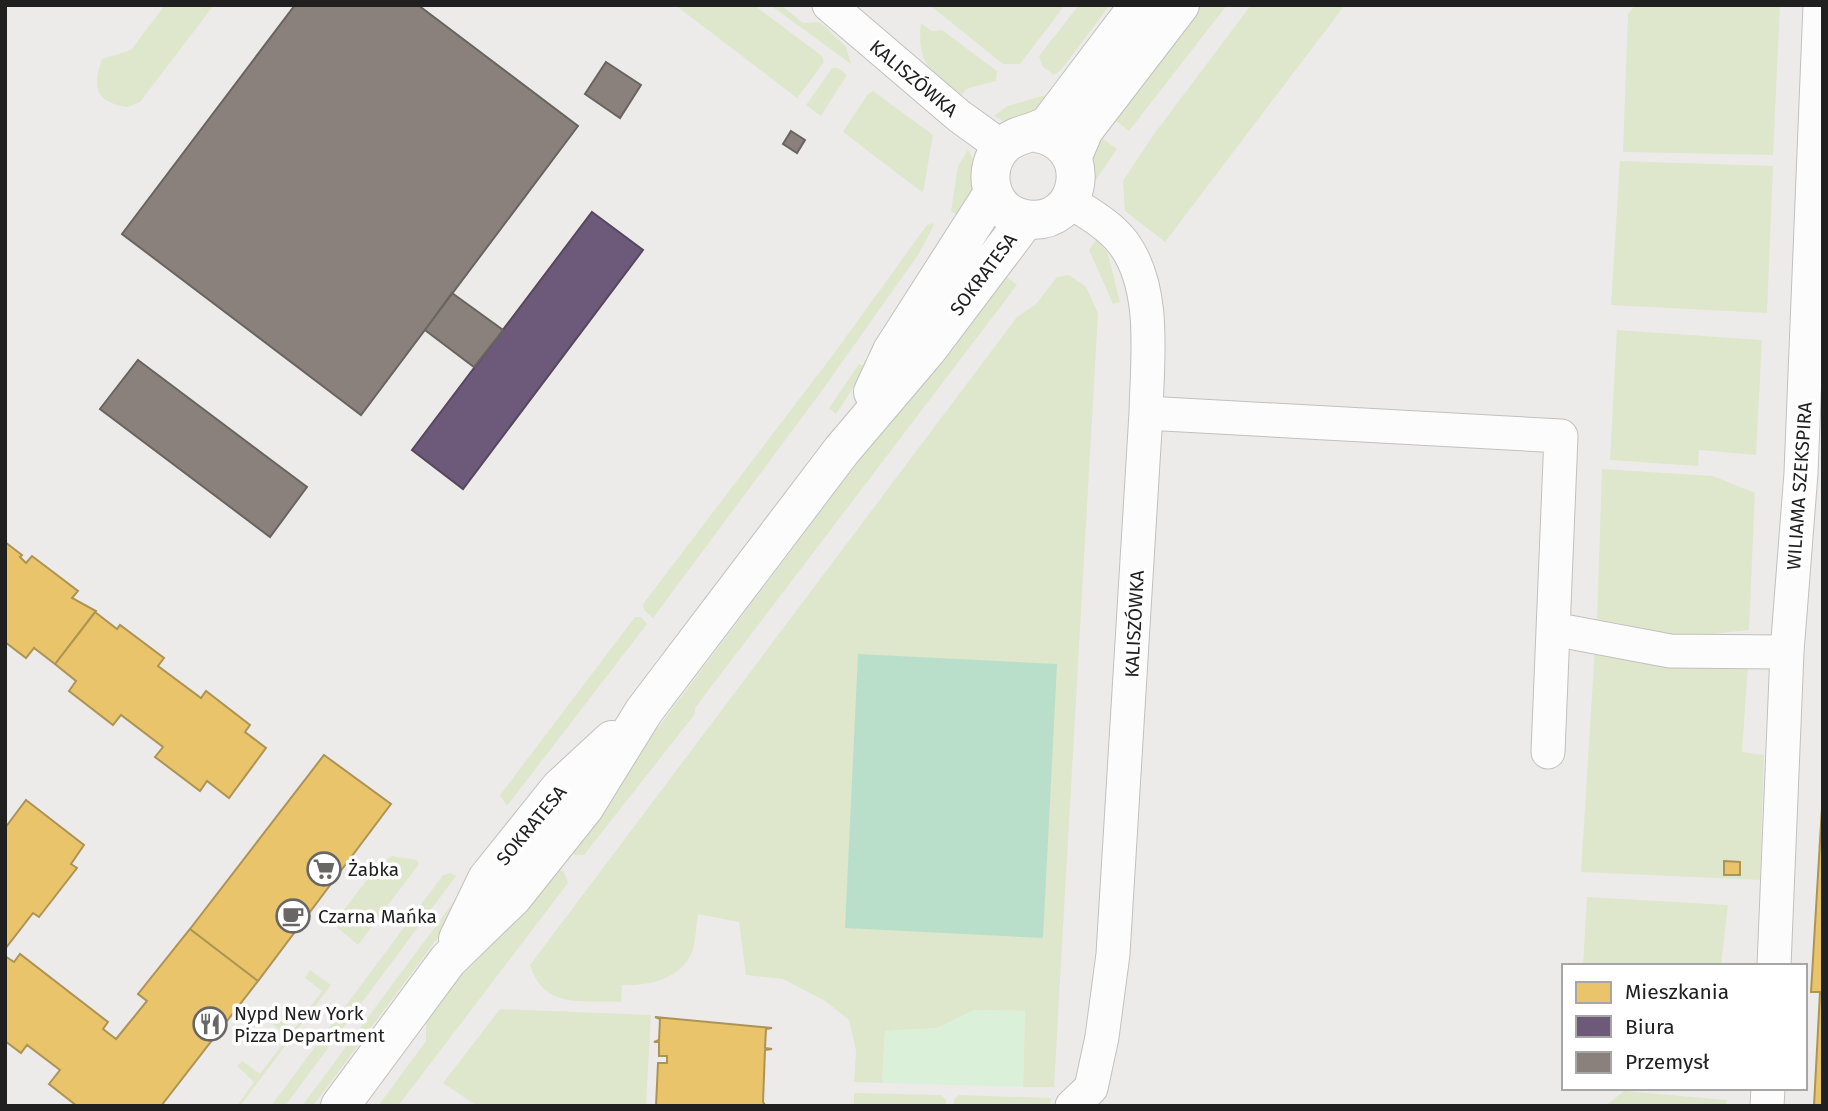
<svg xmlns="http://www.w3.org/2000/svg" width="1828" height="1111" viewBox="0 0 1828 1111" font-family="'Fira Sans',sans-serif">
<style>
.grass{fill:#dee7cb}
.park{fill:#dbf0d8}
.pitch{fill:#b9dfca}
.homes{fill:#e9c46a;stroke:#ad9354;stroke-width:2}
.offices{fill:#6d597a;stroke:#56485f;stroke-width:2}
.industry{fill:#8a817c;stroke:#6a6460;stroke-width:2}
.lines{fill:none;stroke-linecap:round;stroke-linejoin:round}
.minor-casing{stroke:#c1c0bf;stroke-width:35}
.tertiary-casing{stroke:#c1c0bf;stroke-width:40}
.minor{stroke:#fcfcfc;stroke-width:33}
.tertiary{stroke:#fcfcfc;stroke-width:38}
.labels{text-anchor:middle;stroke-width:7;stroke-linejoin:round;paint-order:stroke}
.street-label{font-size:19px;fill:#202020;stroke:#fff}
.poi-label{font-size:19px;fill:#202020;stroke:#fff;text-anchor:start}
</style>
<rect width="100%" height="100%" fill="#edebe9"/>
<path class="grass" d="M165,5H214L140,102L128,107C95,102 92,87 102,59L131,50Z
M675,5H754L822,56L824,62L797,98Z
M770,5H781L803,23L820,22L846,47L851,64Z
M933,5H1065L1020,64H1003L932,7Z
M1079,5H1110L1061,70L1054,75L1042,66L1039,56Z
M1201,5H1227L1129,131L1115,120Z
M1251,5H1345L1165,242L1125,211L1123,181L1154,134Z
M1635,5H1780L1773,155L1623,152L1628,14Z
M921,23L932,31L942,30L997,71L996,81L966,89L962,95C932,73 916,64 921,23Z
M832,68H838L847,75L821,116L806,105Z
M873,91L933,135L923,193L843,132L867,95Z
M1046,95L1056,103L1008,124L994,116L1007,106Z
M1103,139L1117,149L1091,187C1085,171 1092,152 1103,139Z
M968,150C986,179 975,192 962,219L951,211L958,166Z
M1620,161L1773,166L1767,313L1611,305Z
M932,223L934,225L918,255L821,392L653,618L644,610L643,604L835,352L927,225Z
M1097,238L1108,254L1120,302L1113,304L1089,250Z
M1000,272L1017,285L695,708V714L584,855H575L567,849Z
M1069,275L1086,287L1098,313L1054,1087H1023L1025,1011L974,1010L937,1028L885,1031L882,1083L854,1082L856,1051L849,1020L825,1001L783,979L746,975L739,922L698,914C696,926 696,941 692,952C680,980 649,986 622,985L621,1002C583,1000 544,1010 530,965L1017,317L1036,304L1057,277Z
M1617,330L1762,340L1756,455L1699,450L1698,466L1610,460Z
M859,364L867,367L836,414L829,408Z
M1602,469L1713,476L1755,493L1749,630L1684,637L1597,619Z
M635,617H641L647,624L507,806L500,795Z
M1595,646L1748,666L1742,752L1764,755L1760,880L1581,872Z
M392,856L417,860L419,864L358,945L333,924L379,864Z
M554,866L564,872L568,883L398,1106H378L426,1041V1012Z
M451,873L456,876L285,1106H271L443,875Z
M461,892L468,897L313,1106H302Z
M1587,897L1728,905L1721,965L1583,966Z
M310,970L331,985L240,1106H237L254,1082L237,1066L242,1061L260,1074L288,1037L271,1023L275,1017L294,1029L322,991L305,978Z
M500,1009L651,1015L646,1106H477L443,1083Z
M1624,1091L1727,1100L1726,1106H1605Z
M854,1093L941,1095L946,1100V1106H854Z
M959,1095L1051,1098L1050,1106H954V1099Z"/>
<path class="park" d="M974,1010L1025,1011L1023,1087L882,1083L885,1031L937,1028Z"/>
<path class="pitch" d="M858,654L1057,664L1043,938L845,928Z"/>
<path class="homes" d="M5,542L22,555L20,557L26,563L32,556L78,591L72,598L96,611L55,664L34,648L26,658L5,642Z
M95,612L117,629L120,625L164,658L158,666L201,698L206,691L250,725L245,732L266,748L229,798L207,781L200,791L155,757L163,747L121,715L113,725L69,691L76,681L55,664Z
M324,755L391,804L258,981L190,929Z
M1823,791V1106H1814L1820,992H1811Z
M26,800L84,845L71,864L77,868L39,917L33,913L5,949V828Z
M1724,861L1740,862V875H1724Z
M190,929L258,981L161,1106H77L49,1084L60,1070L27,1045L21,1053L5,1041V956L14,962L20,954L108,1022L103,1029L116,1039L147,1001L138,994Z
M655,1017L772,1028L766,1029L765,1048L772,1049L765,1050L763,1102L766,1106H656L658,1063H667V1056H659V1042H654L659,1040L660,1019Z"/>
<path class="offices" d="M592,212L643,250L463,489L412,450Z"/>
<path class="industry" d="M295,5H418L578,126L361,415L122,234Z
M606,62L641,85L620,118L585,94Z
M791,131L805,140L797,153L783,144Z
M452,293L503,330L474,367L425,330Z
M138,360L307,487L270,537L100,409Z"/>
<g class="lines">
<defs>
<path id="minor" d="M829,5L959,116L1002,147
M1069,201C1088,213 1111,226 1124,244C1157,290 1147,360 1146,413L1113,954L1102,1037L1091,1088L1072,1106
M1146,413L1561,436L1548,752
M1553,629L1670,651L1787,652
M1774,966L1787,652L1801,473L1820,5
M1767,1106L1768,1088"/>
<path id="tertiary" d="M1036,133C1097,142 1083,229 1025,219C989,213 979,167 1005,144C1018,133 1035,134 1049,124L1139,5
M1072,158L1084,130L1180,5
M873,392L892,351L993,193
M458,939L487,879L560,788L612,740
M340,1106L448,960L513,897L584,808L644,711L842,450L927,350L1026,219"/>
</defs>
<use href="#minor" class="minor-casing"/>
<use href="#tertiary" class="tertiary-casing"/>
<use href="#minor" class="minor"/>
<use href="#tertiary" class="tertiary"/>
</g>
<defs>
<symbol id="supermarket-ring" viewBox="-11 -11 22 22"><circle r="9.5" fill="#fff" stroke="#686766" stroke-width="1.5"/><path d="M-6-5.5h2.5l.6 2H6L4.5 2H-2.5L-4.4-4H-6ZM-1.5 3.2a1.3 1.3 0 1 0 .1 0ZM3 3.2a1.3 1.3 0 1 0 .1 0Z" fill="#686766"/></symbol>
<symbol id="cafe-ring" viewBox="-11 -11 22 22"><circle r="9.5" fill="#fff" stroke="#686766" stroke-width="1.5"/><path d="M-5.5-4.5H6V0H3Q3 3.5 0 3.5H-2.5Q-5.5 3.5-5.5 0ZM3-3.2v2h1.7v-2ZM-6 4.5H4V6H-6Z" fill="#686766"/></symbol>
<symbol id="restaurant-ring" viewBox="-11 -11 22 22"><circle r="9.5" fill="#fff" stroke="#686766" stroke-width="1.5"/><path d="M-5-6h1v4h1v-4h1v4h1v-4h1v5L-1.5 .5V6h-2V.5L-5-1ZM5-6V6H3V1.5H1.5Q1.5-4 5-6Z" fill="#686766"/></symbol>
</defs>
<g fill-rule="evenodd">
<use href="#supermarket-ring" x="305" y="850" width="38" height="38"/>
<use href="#cafe-ring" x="274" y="897" width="38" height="38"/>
<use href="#restaurant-ring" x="191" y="1005" width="38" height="38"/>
</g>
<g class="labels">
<g class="street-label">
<text transform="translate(914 78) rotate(40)" y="7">KALISZÓWKA</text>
<text transform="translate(983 274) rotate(-53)" y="7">SOKRATESA</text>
<text transform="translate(1799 486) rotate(-86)" y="7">WILIAMA SZEKSPIRA</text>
<text transform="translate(1134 624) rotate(-87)" y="7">KALISZÓWKA</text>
<text transform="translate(531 825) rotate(-50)" y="7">SOKRATESA</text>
</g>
<g class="poi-label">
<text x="348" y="876">Żabka</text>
<text x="318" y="923">Czarna Mańka</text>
<text x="234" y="1020">Nypd New York<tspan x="234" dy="22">Pizza Department</tspan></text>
</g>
</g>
<rect width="1828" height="1111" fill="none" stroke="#202020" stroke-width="14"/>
<rect x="1562" y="964" width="245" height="126" fill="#ffffff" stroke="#a6a6a6" stroke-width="2"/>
<rect x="1576" y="982" width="35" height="21" fill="#e9c46a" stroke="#a6a6a6" stroke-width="2"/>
<text x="1625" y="999" font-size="21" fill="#202020">Mieszkania</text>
<rect x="1576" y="1016" width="35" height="21" fill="#6d597a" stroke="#a6a6a6" stroke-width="2"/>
<text x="1625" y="1034" font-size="21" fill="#202020">Biura</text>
<rect x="1576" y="1052" width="35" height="21" fill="#8a817c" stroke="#a6a6a6" stroke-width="2"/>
<text x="1625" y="1069" font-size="21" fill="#202020">Przemysł</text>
</svg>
